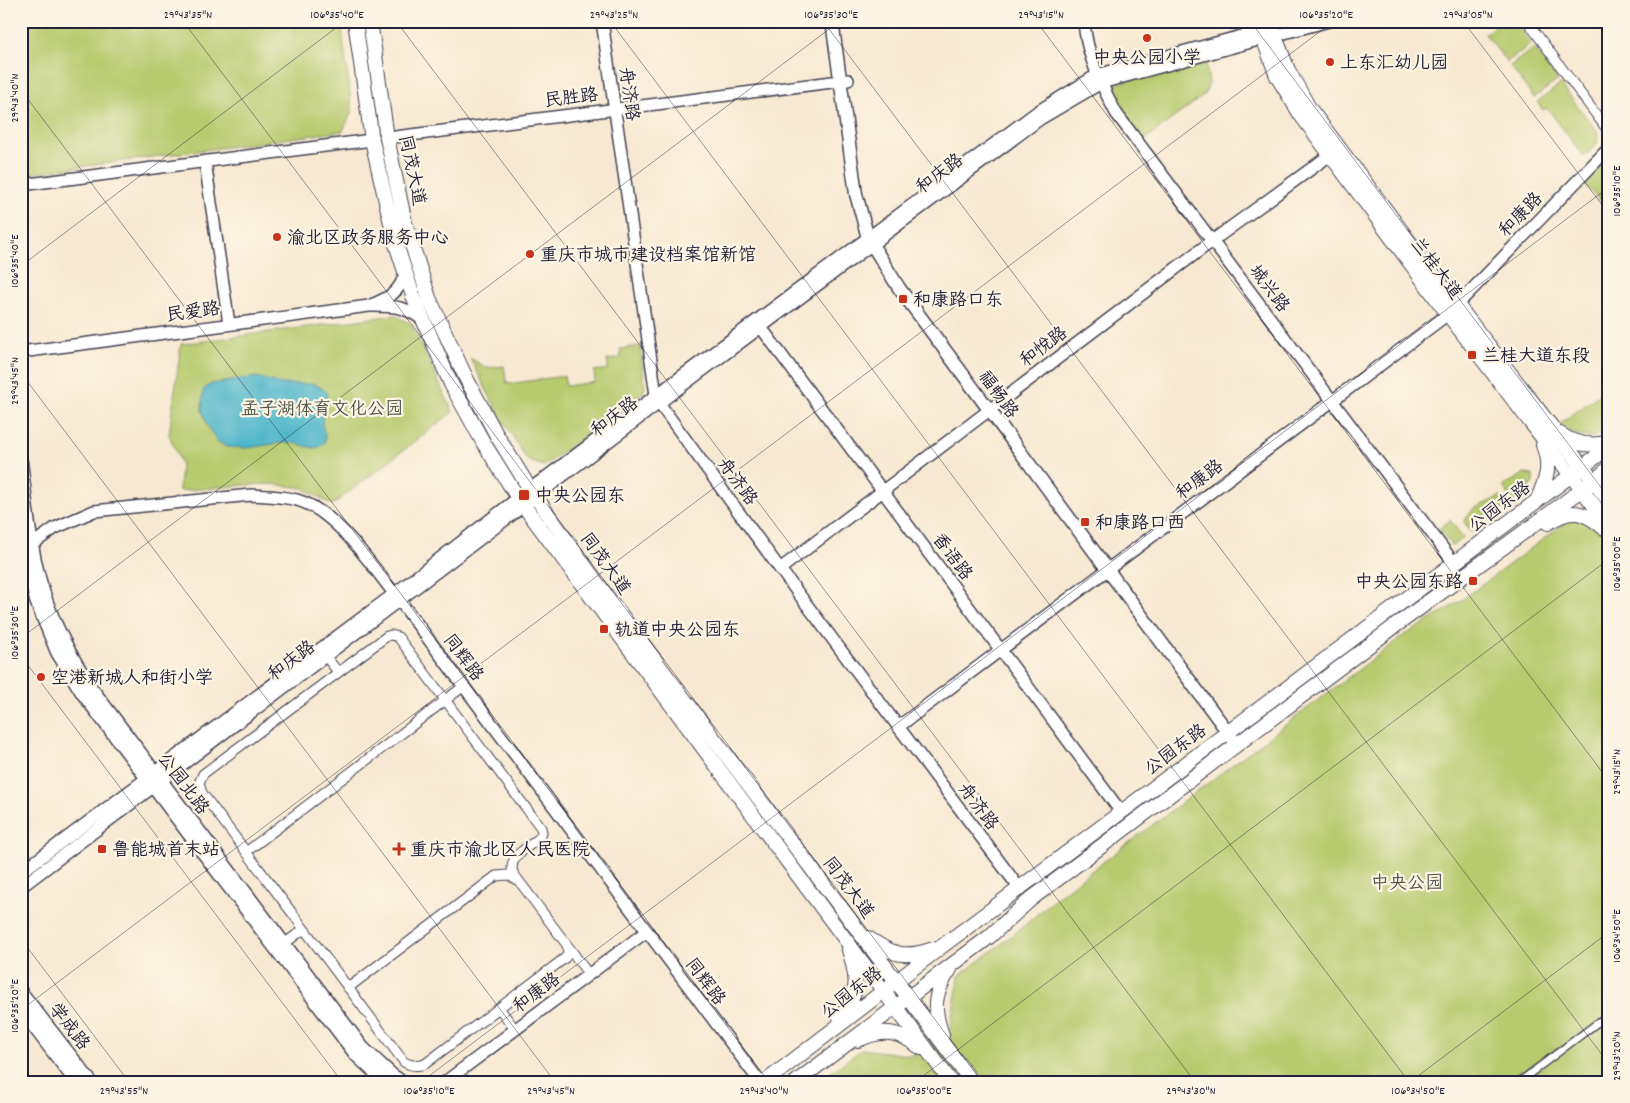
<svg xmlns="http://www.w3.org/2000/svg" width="1630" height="1103" viewBox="0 0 1630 1103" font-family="Dekko,'LXGW WenKai TC',sans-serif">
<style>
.green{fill:#b7ca6e;stroke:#6c7654}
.water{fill:#4db6ca;stroke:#386c82}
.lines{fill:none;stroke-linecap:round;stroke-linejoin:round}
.pedestrian-casing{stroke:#424052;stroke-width:9}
.minor-casing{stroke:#424052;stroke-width:11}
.tertiary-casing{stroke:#424052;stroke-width:14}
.secondary-casing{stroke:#424052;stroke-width:15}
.primary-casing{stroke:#424052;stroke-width:16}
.pedestrian{stroke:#fff;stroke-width:6}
.minor{stroke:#fff;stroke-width:9}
.tertiary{stroke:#fff;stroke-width:11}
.secondary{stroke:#fff;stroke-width:12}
.primary{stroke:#fff;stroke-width:14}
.ticks{fill:none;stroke:#22223b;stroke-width:1;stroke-opacity:0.45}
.poi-dot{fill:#c8321e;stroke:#fcf5e5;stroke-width:2}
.labels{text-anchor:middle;stroke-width:4.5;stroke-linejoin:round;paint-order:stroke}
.poi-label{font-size:18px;fill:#22223b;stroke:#fcf5e5;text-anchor:start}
.street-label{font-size:18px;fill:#22223b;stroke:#fcf5e5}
.park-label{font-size:18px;fill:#4f544a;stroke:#fcf5e5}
.neatline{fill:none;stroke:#22223b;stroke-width:2}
.ticks-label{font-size:12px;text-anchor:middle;fill:#22223b}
</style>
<rect width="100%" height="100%" fill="#fcf5e5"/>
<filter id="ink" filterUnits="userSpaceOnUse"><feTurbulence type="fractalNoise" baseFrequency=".02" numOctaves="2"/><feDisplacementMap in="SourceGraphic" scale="10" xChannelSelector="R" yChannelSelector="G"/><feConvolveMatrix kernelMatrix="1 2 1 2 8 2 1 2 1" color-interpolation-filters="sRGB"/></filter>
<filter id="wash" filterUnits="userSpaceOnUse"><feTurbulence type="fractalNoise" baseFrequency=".0096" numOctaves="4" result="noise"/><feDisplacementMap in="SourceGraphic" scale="20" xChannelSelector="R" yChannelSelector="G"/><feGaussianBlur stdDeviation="1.12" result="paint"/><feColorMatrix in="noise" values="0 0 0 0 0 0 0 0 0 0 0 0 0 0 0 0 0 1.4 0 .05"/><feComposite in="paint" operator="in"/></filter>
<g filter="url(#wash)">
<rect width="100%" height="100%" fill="#f7e9d1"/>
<path class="green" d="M21,21H341L352,111L343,131L21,175Z
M1502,21H1513L1531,44L1507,62L1485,34Z
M1534,48L1558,80L1534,98L1510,66Z
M1206,61L1209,83L1204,95L1143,141L1121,110L1113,95L1116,84L1175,67Z
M1561,84L1598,133L1597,143L1584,157L1547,108L1543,110L1537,102Z
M1609,158V209L1584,184Z
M395,315L411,324L453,412L332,505L303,488L272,484L246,485L179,491L181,463L169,435L181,344Z
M640,346L645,387L643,393L544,466L527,460L499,414L470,358L487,368L504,366L507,384L564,376L566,386L595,382L594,371L608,369L607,360L621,358L620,349Z
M1609,387L1608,431C1588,441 1576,438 1560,424Z
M1524,474L1533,475V483L1525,492L1512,502L1503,486Z
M1609,490V1082H818L862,1049L916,1056L950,1029L959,976L1018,931L1058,896L1402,637L1459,602Z
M1501,496L1507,506L1471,532L1464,522L1473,509Z
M1450,520L1463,538L1452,546L1439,529Z"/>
<path class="water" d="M257,377L281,384H315L323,389L327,394V399L324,404L322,424L325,435V441L320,447L313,448L294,443H281L247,448L226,447L217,441L208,427L202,410L203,390L211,384Z"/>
</g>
<g filter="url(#ink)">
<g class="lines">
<defs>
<path id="pedestrian" d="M1519,1082L1609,1014"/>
<path id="minor" d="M1527,21L1609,132
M391,635L398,637L541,828L542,832L541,836C531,847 507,855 513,873L567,945L568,954L565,958L425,1064C417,1067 411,1066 404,1062L202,793L199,783L203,774L387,636Z
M323,653L338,672
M246,852L464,686
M568,946L589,975
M280,947L304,929
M348,988L496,876L508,875L517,880
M499,1008L515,1029"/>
<path id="tertiary" d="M602,21L656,395L659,403L780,569L1020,889
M1084,21C1086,54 1101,84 1116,113L1454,563
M1273,36L1329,21
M387,138L848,80
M205,162L229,324
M21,185L372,140
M405,273C400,293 388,298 369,306C393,306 405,305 424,321
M1457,305L1609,148
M757,322L1121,812
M21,352L369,306
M27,548L55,528L94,511L251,495C267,496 282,496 297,500C337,511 374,569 400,601L760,1082
M780,569L1212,241L1330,155
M898,727L1448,314
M21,872L394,594L518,498L1037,112L1097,75L1260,31
M21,887L659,403L1040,119L1101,83L1262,39
M445,1082L647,931"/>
<path id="secondary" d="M832,21L856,194L868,238L899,288L1233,739
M21,462C27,507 30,554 45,597C56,630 73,660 92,689L363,1048L392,1075L402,1082
M21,537L36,601L57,652L83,694L356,1055L385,1082
M21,992L91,1082
M21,1010L76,1082"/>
<path id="primary" d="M355,21L372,140L395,241L413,296L451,384L483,442L518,498L951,1082
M370,21L387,138L405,223L414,251L429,298L466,378L496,434L530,489L597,583L972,1082
M1257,21L1277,76L1301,115L1448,314L1609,525
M1269,21L1288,70L1309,108L1457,305L1609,501
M1560,434C1575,445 1591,447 1609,442
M1538,498C1547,478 1551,466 1543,445
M1548,523C1571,507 1584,511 1604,528
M868,938C893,955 904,959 933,949
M840,1018C860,993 858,979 849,950
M942,1035C932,1007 934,993 950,969
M858,1040C884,1028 899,1031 921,1048
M765,1082L941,947L1609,447
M796,1082L989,937L1031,899L1395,626L1594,481L1609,468"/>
</defs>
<use href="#pedestrian" class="pedestrian-casing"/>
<use href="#minor" class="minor-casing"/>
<use href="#tertiary" class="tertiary-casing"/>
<use href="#secondary" class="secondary-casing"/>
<use href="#primary" class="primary-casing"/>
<use href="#pedestrian" class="pedestrian"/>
<use href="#minor" class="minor"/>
<use href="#tertiary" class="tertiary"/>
<use href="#secondary" class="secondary"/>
<use href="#primary" class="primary"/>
</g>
</g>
<path class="ticks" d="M183,21L982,1082M396,21L1195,1082M610,21L1409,1082M823,21L1609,1064M1036,21L1609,781M1250,21L1609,498M1463,21L1609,214M21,90L769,1082M21,266L345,21M21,373L555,1082M21,638L840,21M21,656L342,1082M21,939L129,1082M21,1010L1334,21M421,1082L1609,187M915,1082L1609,559M1410,1082L1609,932"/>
<g class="poi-dot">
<circle cx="1147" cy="38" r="5"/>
<circle cx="1330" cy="62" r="5"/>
<circle cx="277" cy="237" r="5"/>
<circle cx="530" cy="254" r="5"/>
<rect x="898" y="294" width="10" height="10" rx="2.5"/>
<rect x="1467" y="350" width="10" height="10" rx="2.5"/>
<rect x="518" y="489" width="12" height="12" rx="2.5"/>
<rect x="1080" y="517" width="10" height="10" rx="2.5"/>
<rect x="1468" y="576" width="10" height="10" rx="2.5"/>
<rect x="599" y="624" width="10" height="10" rx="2.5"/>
<circle cx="41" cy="677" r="5"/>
<rect x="97" y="844" width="10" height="10" rx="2.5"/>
<path d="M396.5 841.5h5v5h5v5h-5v5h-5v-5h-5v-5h5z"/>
</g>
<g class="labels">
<g class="poi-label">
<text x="1147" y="63" text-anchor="middle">中央公园小学</text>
<text x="1340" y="68">上东汇幼儿园</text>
<text x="287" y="243">渝北区政务服务中心</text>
<text x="540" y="260">重庆市城市建设档案馆新馆</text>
<text x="913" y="305">和康路口东</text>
<text x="1482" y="361">兰桂大道东段</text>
<text x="535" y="501">中央公园东</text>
<text x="1095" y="528">和康路口西</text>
<text x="1463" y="587" text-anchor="end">中央公园东路</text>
<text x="614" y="635">轨道中央公园东</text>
<text x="51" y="683">空港新城人和街小学</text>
<text x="112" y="855">鲁能城首末站</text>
<text x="410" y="855">重庆市渝北区人民医院</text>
</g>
<g class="street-label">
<text transform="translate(630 94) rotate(82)" y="6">舟济路</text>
<text transform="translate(571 97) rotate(-7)" y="6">民胜路</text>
<text transform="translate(413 170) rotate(78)" y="6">同茂大道</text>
<text transform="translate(939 173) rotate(-37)" y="6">和庆路</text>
<text transform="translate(1520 214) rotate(-46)" y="6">和康路</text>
<text transform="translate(1437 268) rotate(53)" y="6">兰桂大道</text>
<text transform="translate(1270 288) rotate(53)" y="6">城兴路</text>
<text transform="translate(193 311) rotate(-8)" y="6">民爱路</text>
<text transform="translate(1043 346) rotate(-37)" y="6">和悦路</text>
<text transform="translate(999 394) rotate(54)" y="6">福畅路</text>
<text transform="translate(614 416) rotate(-37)" y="6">和庆路</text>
<text transform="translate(1199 479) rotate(-37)" y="6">和康路</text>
<text transform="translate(738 481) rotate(54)" y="6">舟济路</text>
<text transform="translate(1499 506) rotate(-37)" y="6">公园东路</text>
<text transform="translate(953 556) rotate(53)" y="6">香语路</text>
<text transform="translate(606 563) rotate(54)" y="6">同茂大道</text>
<text transform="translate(464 657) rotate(53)" y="6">同辉路</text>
<text transform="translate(291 660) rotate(-37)" y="6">和庆路</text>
<text transform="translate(1175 749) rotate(-37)" y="6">公园东路</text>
<text transform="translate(184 783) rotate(53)" y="6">公园北路</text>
<text transform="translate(979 806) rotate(53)" y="6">舟济路</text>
<text transform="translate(849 887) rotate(53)" y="6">同茂大道</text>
<text transform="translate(706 981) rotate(53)" y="6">同辉路</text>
<text transform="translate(536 992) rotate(-37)" y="6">和康路</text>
<text transform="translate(851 992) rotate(-38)" y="6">公园东路</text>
<text transform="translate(70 1026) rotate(52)" y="6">学成路</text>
</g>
<g class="park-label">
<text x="322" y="414">孟子湖体育文化公园</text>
<text x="1407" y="888">中央公园</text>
</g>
</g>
<rect width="1630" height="1103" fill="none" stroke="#fcf5e5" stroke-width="55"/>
<rect x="28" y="28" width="1574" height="1048" class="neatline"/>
<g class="ticks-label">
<text x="188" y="18">29°43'35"N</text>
<text x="337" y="18">106°35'40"E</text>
<text x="614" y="18">29°43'25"N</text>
<text x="831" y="18">106°35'30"E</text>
<text x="1041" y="18">29°43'15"N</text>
<text x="1326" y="18">106°35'20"E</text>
<text x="1468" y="18">29°43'05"N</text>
<text transform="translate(14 98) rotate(-90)" y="4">29°43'40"N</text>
<text transform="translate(1616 191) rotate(-90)" y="4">106°35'10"E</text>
<text transform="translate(14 261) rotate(-90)" y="4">106°35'40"E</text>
<text transform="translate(14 381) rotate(-90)" y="4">29°43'45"N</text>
<text transform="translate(1616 564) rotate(-90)" y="4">106°35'00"E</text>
<text transform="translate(14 633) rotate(-90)" y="4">106°35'30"E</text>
<text transform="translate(1616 772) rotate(-90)" y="4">29°43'15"N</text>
<text transform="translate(1616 936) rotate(-90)" y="4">106°34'50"E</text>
<text transform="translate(14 1006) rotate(-90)" y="4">106°35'20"E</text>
<text transform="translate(1616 1056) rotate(-90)" y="4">29°43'20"N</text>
<text x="124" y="1094">29°43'55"N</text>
<text x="429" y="1094">106°35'10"E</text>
<text x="551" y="1094">29°43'45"N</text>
<text x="764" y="1094">29°43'40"N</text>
<text x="924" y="1094">106°35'00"E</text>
<text x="1191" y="1094">29°43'30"N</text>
<text x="1418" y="1094">106°34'50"E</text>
</g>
</svg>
